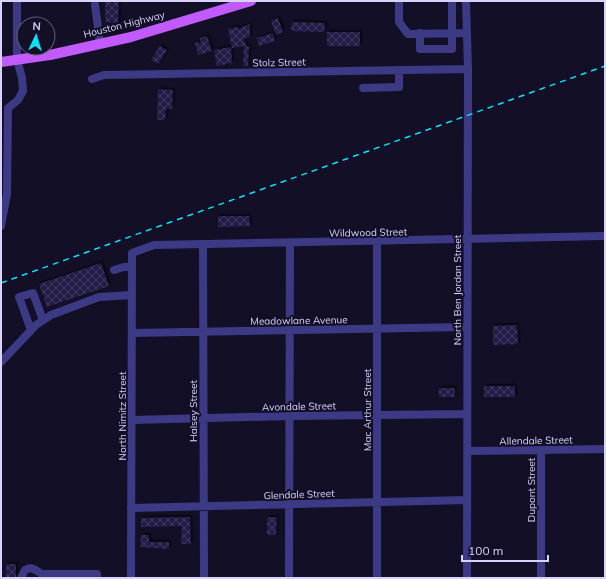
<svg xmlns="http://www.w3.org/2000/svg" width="606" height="579" viewBox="0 0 606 579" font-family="Mulish,sans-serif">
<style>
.building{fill:url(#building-cross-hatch);filter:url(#shadow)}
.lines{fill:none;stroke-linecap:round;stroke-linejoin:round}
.minor{stroke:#3d3a85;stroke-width:8}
.major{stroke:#c25bff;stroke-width:10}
.rail{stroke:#00e5ff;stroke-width:1.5;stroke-dasharray:6 5;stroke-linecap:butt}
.labels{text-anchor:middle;stroke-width:4;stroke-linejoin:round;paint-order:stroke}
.street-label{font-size:10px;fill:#d9d4ff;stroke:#130f26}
</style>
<defs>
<pattern id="building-cross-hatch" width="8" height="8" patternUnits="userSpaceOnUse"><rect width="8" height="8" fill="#241b47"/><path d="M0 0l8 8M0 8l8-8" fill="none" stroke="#433b63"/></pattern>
<filter id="shadow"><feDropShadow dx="2" dy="-2" stdDeviation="1" flood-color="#0009"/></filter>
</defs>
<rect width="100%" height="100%" fill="#130f26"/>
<path class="building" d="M105,1H119L118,23L105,22Z
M278,18L283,32L276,35L271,21Z
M292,22L325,23L324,32L291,31Z
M250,24V37L244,39L246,46H249L248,66H243L244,46L232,48L228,29L237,27L238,29Z
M327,32H360V46H327Z
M273,33L275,41L259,46L257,38Z
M207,36L212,51L198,55L195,43L201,42L200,38Z
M160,46L167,50L158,64L151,60Z
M231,47L232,63L217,66L214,50Z
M158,89L173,90L172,109H166L165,120H157Z
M218,216H249L250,226L218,227Z
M101,263L109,286L47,307L39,284Z
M517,325L518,344L493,345V326Z
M484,386H515V397H484Z
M439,388H455V397H439Z
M190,517L191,544H181L182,526L141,527V518Z
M267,517H277L276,535H267Z
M141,535H149V542H169V549L140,547Z
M6,564H16V578H6Z"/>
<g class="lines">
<path class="minor" d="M399,1V22L408,34L467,33
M466,1L468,69L467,578
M95,5L100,43
M420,33V49H452V1
M92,79L104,75L468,69
M363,88L399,87V70
M1,226L7,194L8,108L18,100L23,91L22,78L17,59V1
M203,244L204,578
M114,270L124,267H132
M31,330L19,297L33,293L43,320
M132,333L467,327
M1,362L36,325L51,315L99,297L132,295
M132,420L290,416L467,414
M468,451L605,449
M131,508L467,500
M21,578L25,570C33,566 35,570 42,574H97V578
M131,578L132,253L154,245L605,236
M289,578L290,243
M377,578V241
M541,578V450"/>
<path class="major" d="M1,62L50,55L131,37L251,1"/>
<path class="rail" d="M1,283L605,66"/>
</g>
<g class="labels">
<g class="street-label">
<text transform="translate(124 24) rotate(-14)" y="4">Houston Highway</text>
<text transform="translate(279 62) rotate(-1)" y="4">Stolz Street</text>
<text transform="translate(368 232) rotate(-1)" y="4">Wildwood Street</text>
<text transform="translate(457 290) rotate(-90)" y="4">North Ben Jordan Street</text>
<text transform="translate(299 320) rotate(-1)" y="4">Meadowlane Avenue</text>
<text transform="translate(299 406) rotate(-1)" y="4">Avondale Street</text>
<text transform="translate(367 410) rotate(-90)" y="4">Mac Arthur Street</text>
<text transform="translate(193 411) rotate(-90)" y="4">Halsey Street</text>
<text transform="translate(122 416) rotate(-90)" y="4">North Nimitz Street</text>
<text transform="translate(536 440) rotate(-1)" y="4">Allendale Street</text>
<text transform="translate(531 490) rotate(-90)" y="4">Dupont Street</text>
<text transform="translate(299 494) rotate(-2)" y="4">Glendale Street</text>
</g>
</g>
<rect width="606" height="579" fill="none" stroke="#d9d4ff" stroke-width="4"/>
<g transform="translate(36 36) rotate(4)"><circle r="19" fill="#130f26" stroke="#625e7d"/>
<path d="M0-3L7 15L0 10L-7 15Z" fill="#00e5ff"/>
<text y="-6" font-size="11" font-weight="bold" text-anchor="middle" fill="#d9d4ff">N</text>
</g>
<path d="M462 555v6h86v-6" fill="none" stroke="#d9d4ff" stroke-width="2"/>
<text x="468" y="555" font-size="12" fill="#d9d4ff" stroke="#130f26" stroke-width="3" paint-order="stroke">100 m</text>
</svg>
